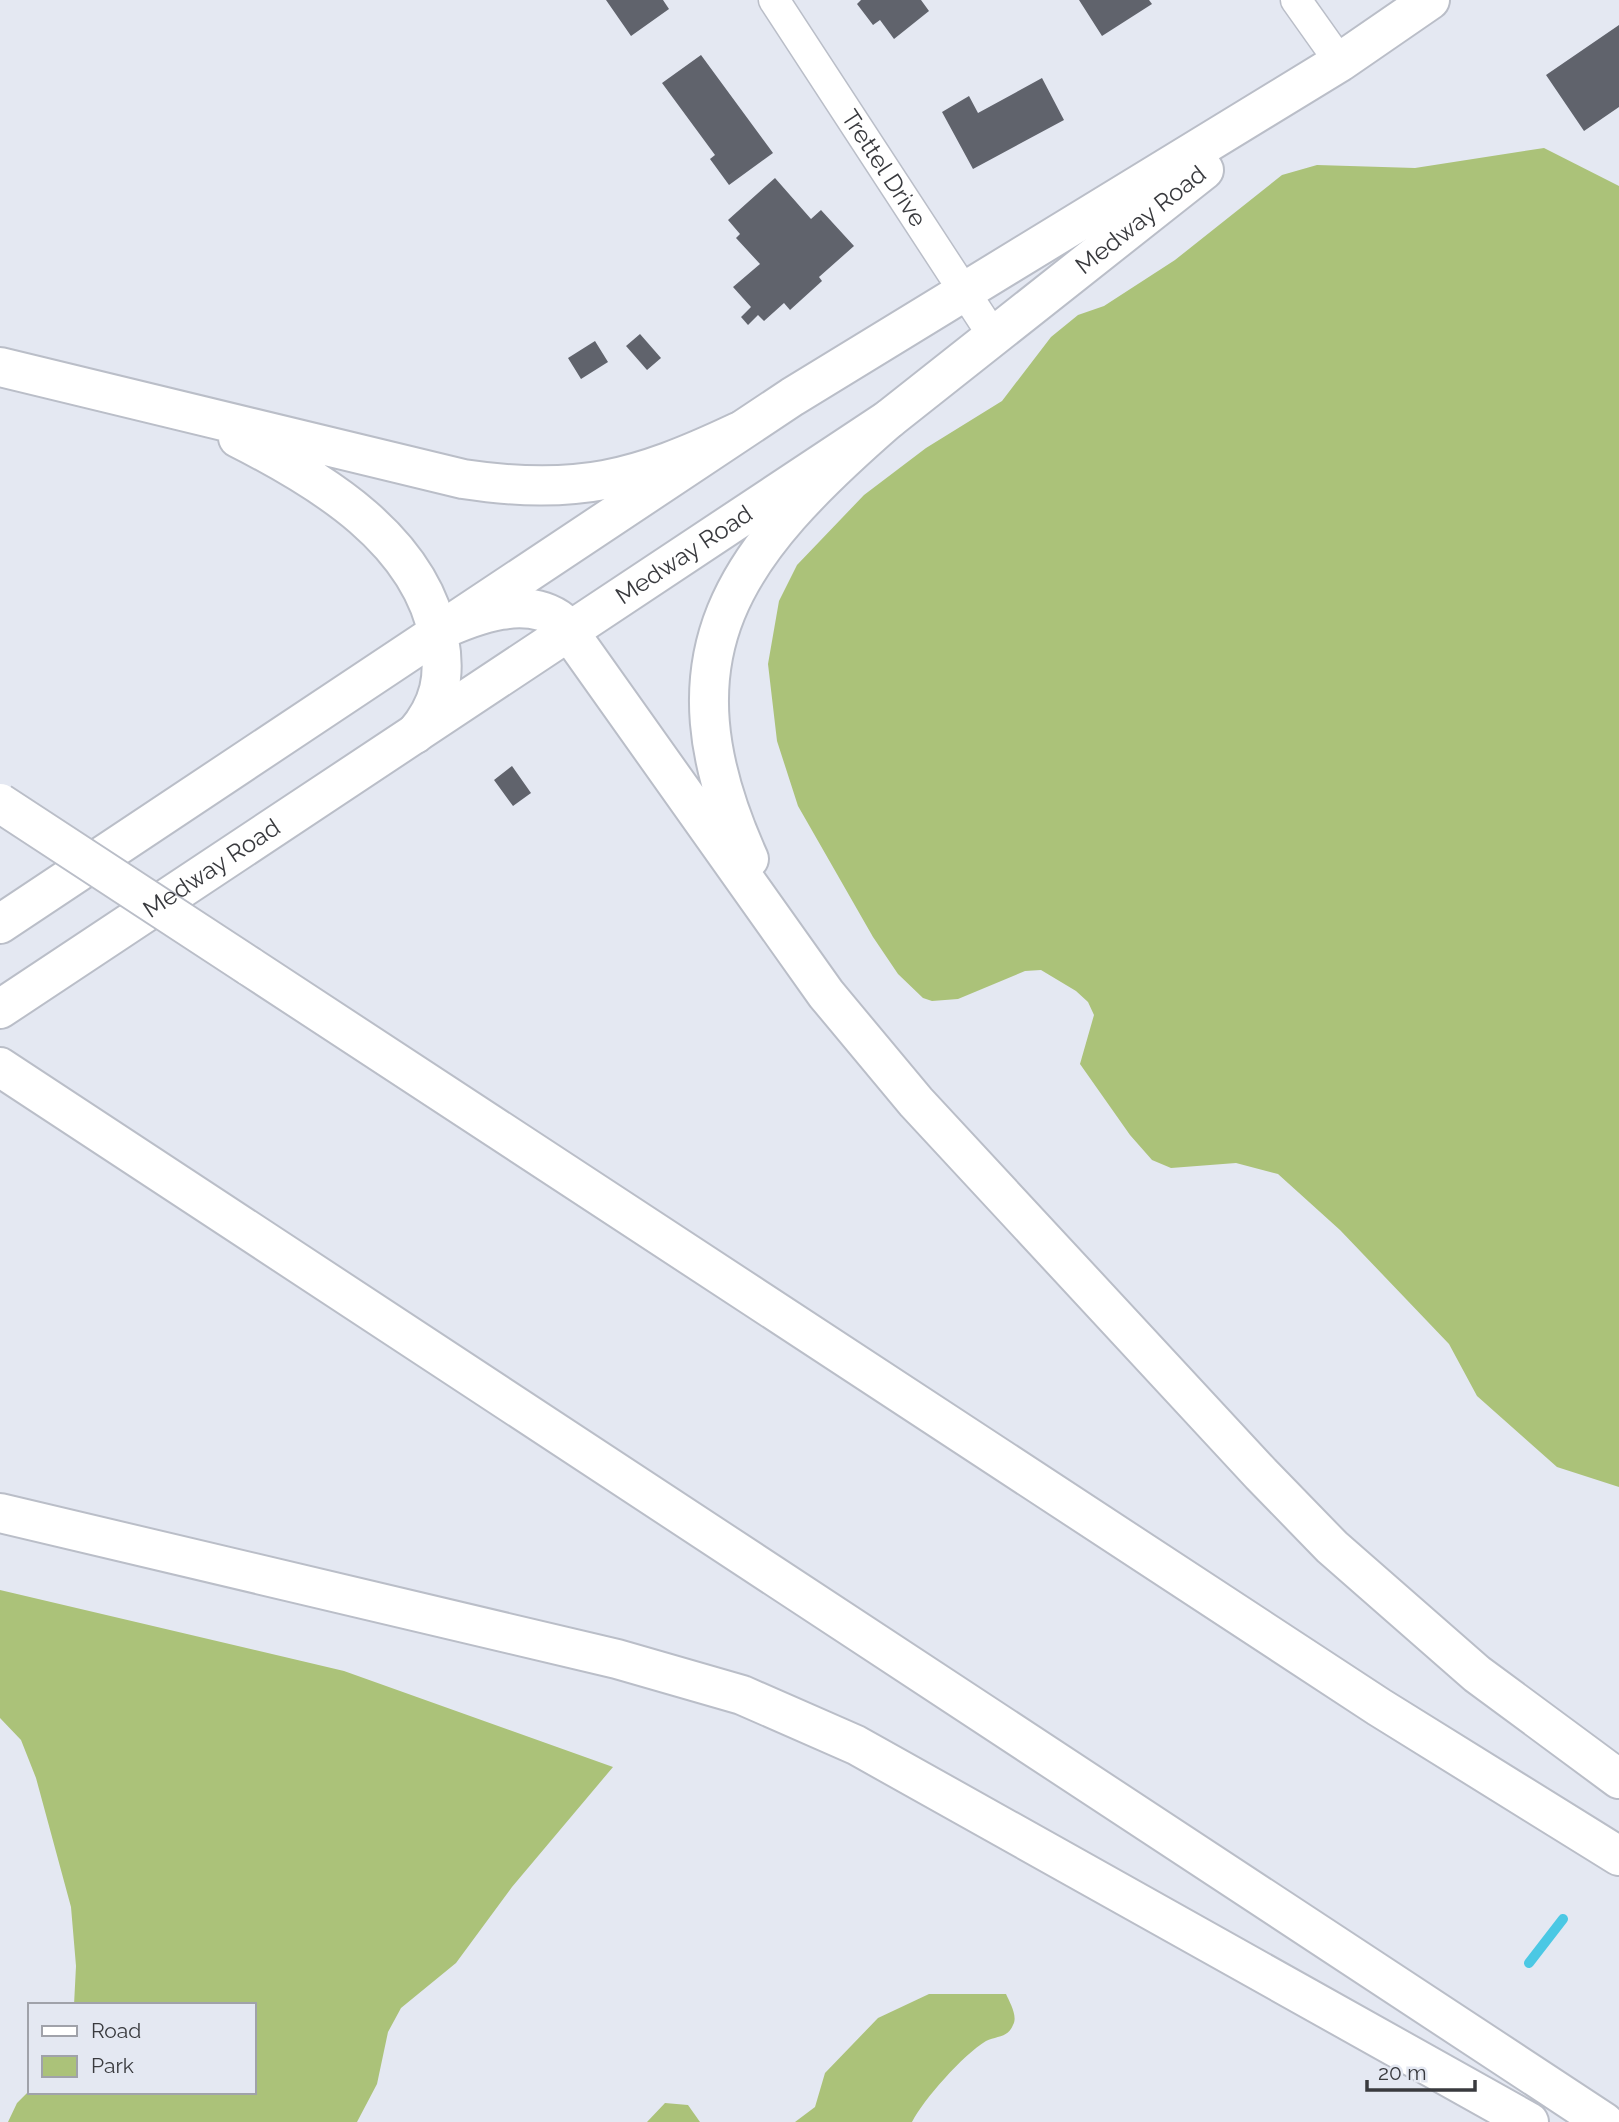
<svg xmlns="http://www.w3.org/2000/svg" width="1619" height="2122" viewBox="0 0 1619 2122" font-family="Raleway,sans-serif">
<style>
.green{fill:#abc279}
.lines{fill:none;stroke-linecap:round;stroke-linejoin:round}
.stream{stroke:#4bc8e4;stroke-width:10}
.building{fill:#60636c}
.street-casing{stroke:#babec8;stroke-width:33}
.primary-casing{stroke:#babec8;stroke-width:42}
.highway-casing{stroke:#babec8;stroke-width:42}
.street{stroke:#fff;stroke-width:30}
.primary{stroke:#fff;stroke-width:38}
.highway{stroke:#fff;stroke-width:38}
.highway-bridge-casing{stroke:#babec8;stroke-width:42;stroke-linecap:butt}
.highway-bridge{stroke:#fff;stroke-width:38}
.labels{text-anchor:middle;stroke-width:7;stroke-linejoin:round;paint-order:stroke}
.street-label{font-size:24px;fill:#393a3e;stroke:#e4e8f2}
</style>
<rect width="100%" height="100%" fill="#e4e8f2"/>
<path class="green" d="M1544,148L1619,186V1487L1557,1467L1477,1396L1449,1344L1340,1230L1278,1174L1236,1163L1171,1168L1152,1160L1130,1135L1080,1064L1094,1015L1088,1002L1076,991L1041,970L1025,971L958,999L932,1001L923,998L898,974L873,937L798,806L777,741L768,664L779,601L797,565L864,495L926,448L1002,401L1051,337L1078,315L1104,306L1175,260L1282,175L1317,165L1415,168Z
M0,1590L344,1671L613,1767L512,1887L456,1963L401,2008L388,2032L377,2084L357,2122H8L17,2103L30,2090L254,2092V2005H74L76,1966L71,1907L36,1778L21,1740L0,1718Z
M929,1994H1006C1010,2003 1018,2016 1013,2025C1008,2038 996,2036 986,2041C963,2055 924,2099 912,2122H795L815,2107L825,2073L878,2018Z
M665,2103L688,2105L700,2122H647Z"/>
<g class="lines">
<path class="stream" d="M1529,1963L1563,1919"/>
</g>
<path class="building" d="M606,0H663L669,9L631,36Z
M861,0H921L929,11L894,39L880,20L873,25L857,4Z
M1079,0H1149L1152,4L1102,36Z
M1619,25V107L1584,131L1546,75Z
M701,55L773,153L729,185L710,159L715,155L662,83Z
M1042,78L1064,120L973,169L942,112L969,96L978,113Z
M775,178L811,219L821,210L854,246L819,277L822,281L790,310L784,303L764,321L758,315L748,325L741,317L751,307L733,287L760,264L736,238L740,234L728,220Z
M640,334L661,358L647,370L626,346Z
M595,341L608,362L581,379L568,358Z
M512,766L531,793L513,806L494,780Z"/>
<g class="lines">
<defs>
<g id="street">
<path id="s1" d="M774,0L994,337"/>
<path d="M1296,0L1340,62"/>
</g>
<g id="primary">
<path d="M0,924L792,397L1340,62L1430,0"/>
<path id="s2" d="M0,1009L889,419L1204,170"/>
</g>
<path id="highway" d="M0,367L463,479C577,496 636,480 738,432
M238,438C321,480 421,540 439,639C446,676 440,705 415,734
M437,632C474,615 527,594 562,622L826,994L916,1102L1261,1474L1332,1547L1477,1674L1619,1779
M749,859C656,653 734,554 889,419
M249,966L1379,1707L1619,1856
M0,1067L1604,2122
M0,1513L617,1659L742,1695L856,1745L1529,2122"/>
</defs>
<use href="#street" class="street-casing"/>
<use href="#primary" class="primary-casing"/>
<use href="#highway" class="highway-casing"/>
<use href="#street" class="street"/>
<use href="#primary" class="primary"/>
<use href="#highway" class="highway"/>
<defs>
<path id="highway-bridge" d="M0,803L249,966"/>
</defs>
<use href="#highway-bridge" class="highway-bridge-casing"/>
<use href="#highway-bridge" class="highway-bridge"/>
</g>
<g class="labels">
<g class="street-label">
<text dy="8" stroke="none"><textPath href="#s1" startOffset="201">Trettel Drive</textPath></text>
<text dy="8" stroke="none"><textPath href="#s2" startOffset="1388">Medway Road</textPath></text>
<text dy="8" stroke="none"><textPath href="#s2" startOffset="821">Medway Road</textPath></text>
<text dy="8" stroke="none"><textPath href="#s2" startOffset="254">Medway Road</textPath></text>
</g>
</g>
<rect x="28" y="2003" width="228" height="91" fill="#e4e8f2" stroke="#a0a2aa" stroke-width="2"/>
<rect x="42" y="2026" width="35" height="10" fill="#ffffff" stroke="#a0a2aa" stroke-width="2"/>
<text x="91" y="2038" font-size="21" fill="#393a3e">Road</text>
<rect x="42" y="2056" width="35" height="21" fill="#abc279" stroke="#a0a2aa" stroke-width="2"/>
<text x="91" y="2073" font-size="21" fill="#393a3e">Park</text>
<path d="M1367 2080v10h108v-10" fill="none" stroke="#393a3e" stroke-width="3.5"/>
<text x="1378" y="2080" font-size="21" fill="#393a3e" stroke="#e4e8f2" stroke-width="5" paint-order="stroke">20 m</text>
</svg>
